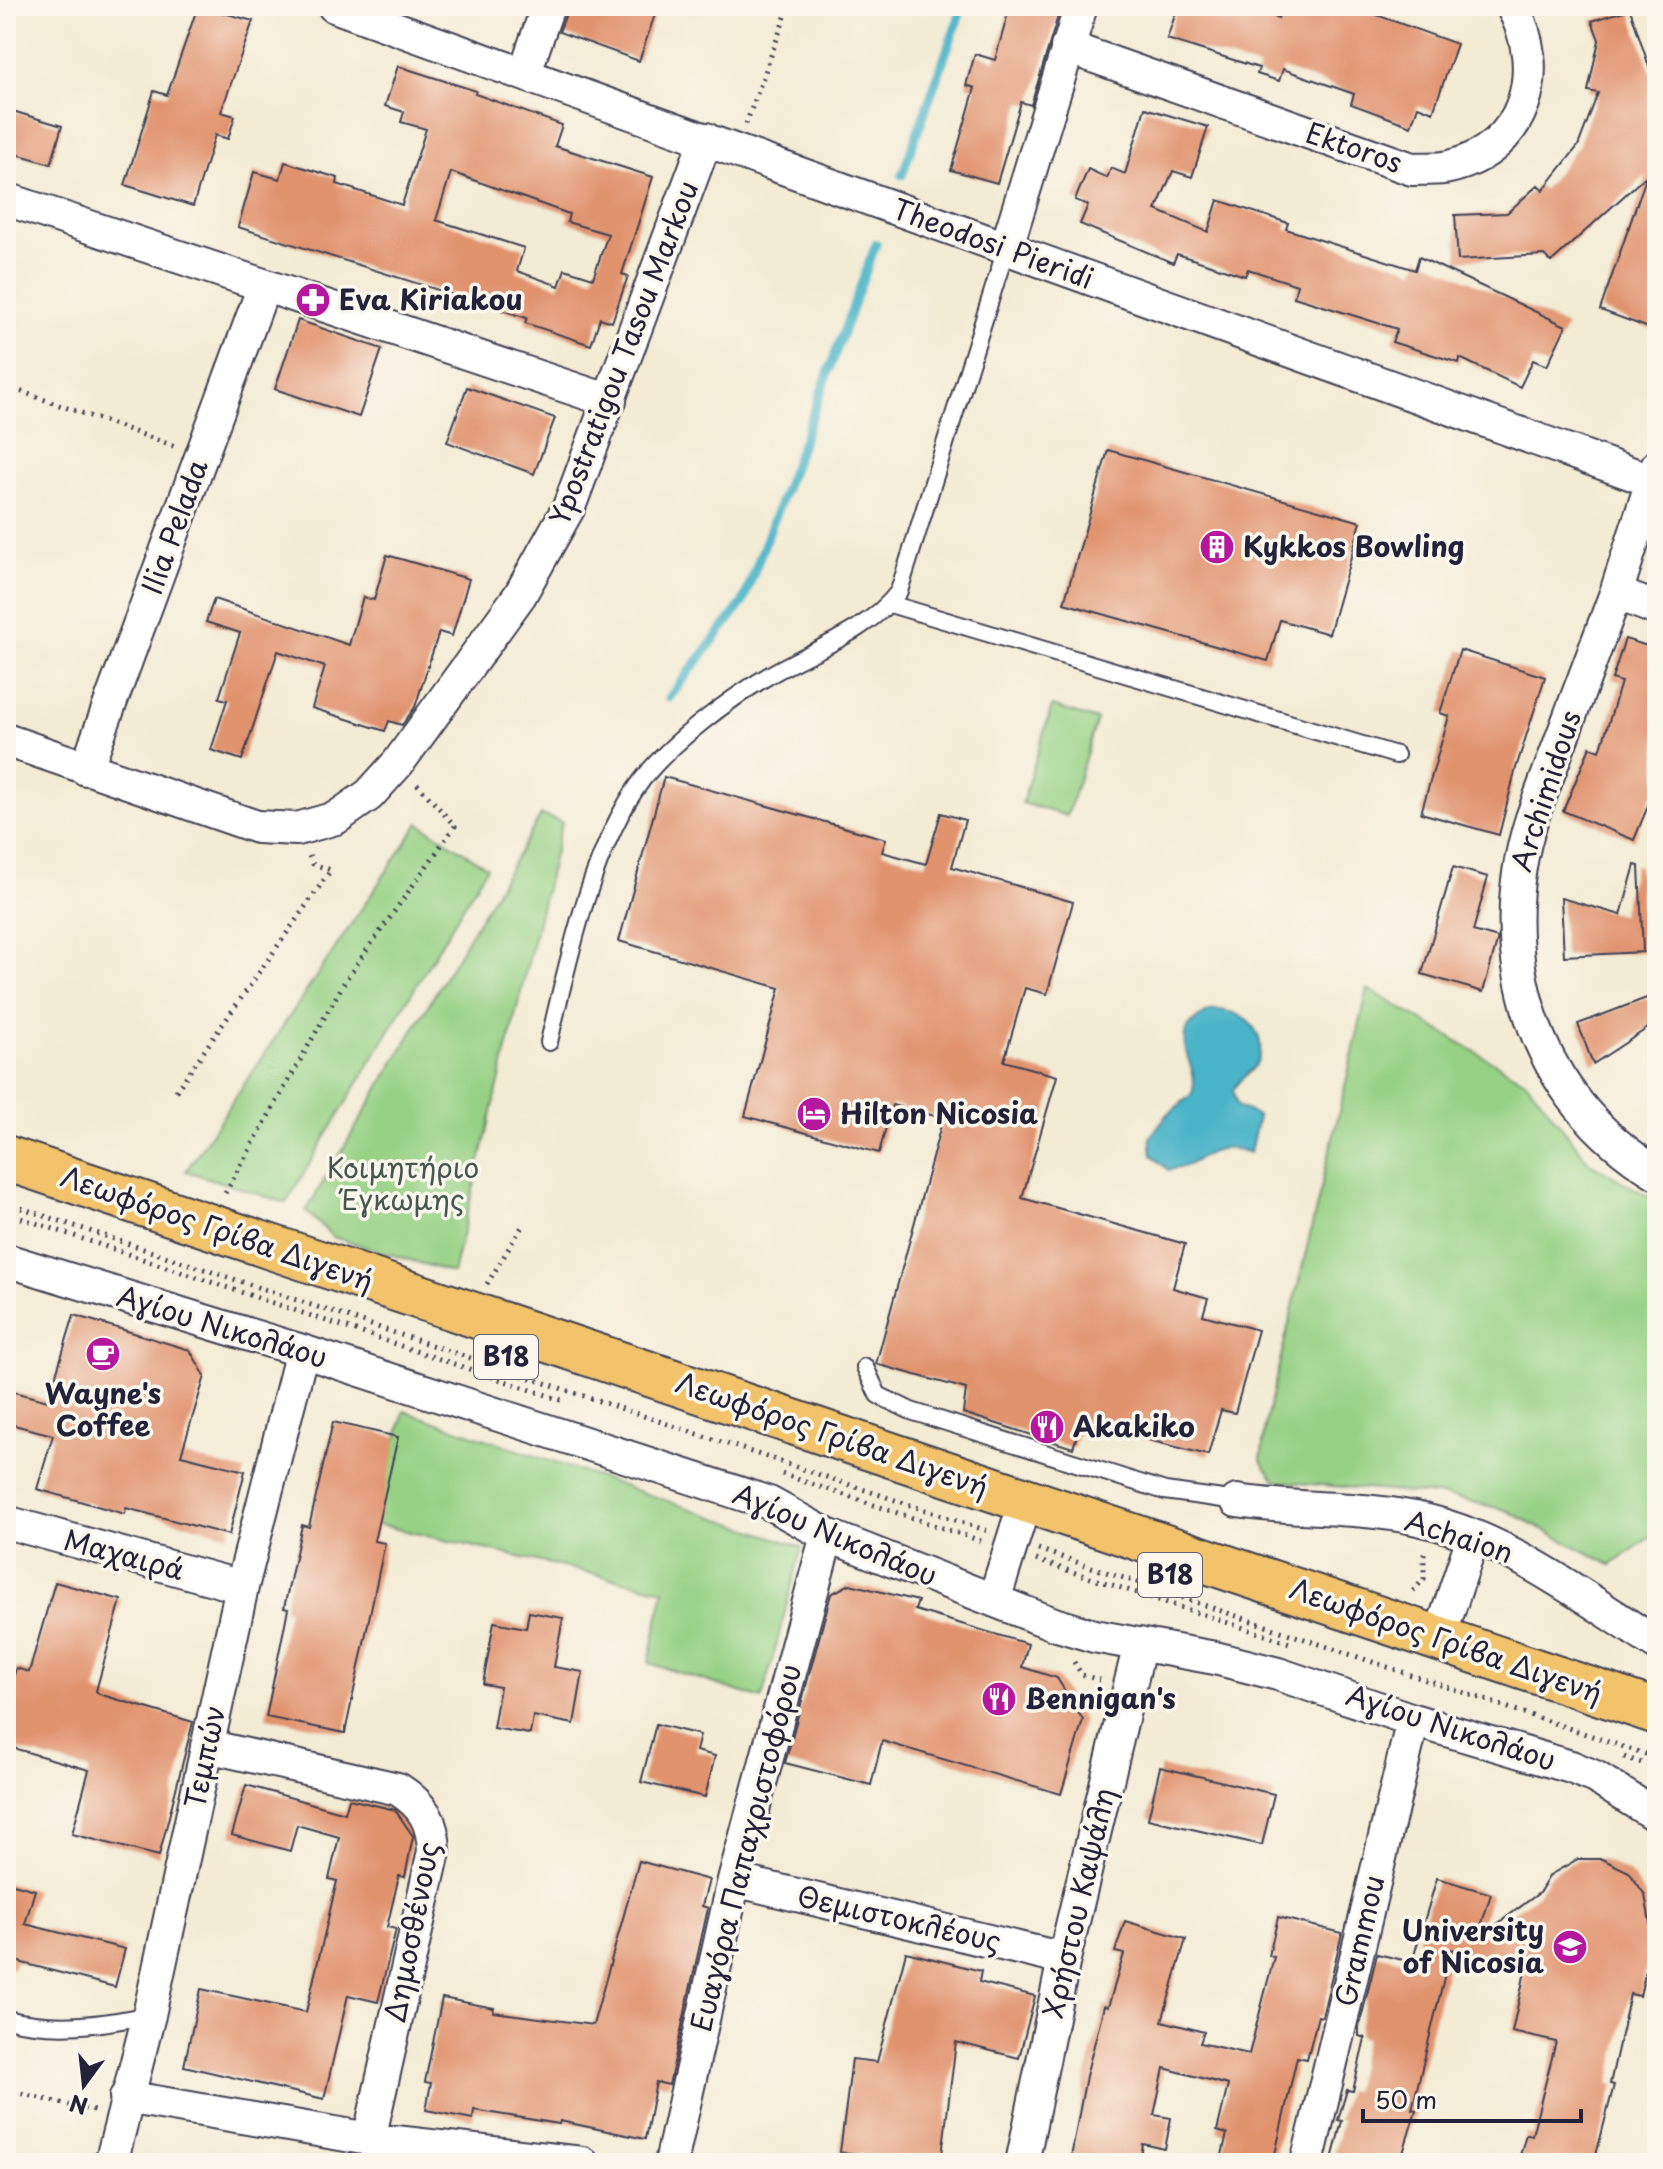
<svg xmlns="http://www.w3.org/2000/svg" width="1663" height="2169" viewBox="0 0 1663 2169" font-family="'Playpen Sans',sans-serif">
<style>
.green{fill:#96d185;stroke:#5c7a60;stroke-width:2}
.water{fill:#4ab4c8;stroke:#366b82;stroke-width:2}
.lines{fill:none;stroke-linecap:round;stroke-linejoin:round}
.stream{stroke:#4ab4c8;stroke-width:9}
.building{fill:#e1936e;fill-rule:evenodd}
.lane-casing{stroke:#414052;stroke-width:20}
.street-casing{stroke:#414052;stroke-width:36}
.primary-casing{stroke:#414052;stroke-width:48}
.path{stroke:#414052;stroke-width:5;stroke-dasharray:2 6;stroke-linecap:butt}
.lane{stroke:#fff;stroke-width:16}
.street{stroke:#fff;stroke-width:32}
.primary{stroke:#f2c36a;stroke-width:44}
.labels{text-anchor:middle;stroke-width:7;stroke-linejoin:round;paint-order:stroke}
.shield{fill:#fbf7ec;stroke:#636270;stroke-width:2}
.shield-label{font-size:26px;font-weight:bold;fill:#22223b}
.street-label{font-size:28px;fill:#22223b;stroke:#fbf7ec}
.poi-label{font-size:28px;font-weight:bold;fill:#22223b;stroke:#fbf7ec;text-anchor:start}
.park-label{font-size:28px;fill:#455751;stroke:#fbf7ec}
</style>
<rect width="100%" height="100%" fill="#fbf7ec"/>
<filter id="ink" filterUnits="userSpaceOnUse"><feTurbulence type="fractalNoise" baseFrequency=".0125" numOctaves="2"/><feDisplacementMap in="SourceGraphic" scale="16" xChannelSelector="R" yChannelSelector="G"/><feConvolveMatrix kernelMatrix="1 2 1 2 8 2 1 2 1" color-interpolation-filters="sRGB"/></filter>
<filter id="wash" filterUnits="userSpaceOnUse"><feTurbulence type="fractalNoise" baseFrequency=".006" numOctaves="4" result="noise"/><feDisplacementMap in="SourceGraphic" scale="32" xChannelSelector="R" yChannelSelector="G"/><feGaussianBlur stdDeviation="1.8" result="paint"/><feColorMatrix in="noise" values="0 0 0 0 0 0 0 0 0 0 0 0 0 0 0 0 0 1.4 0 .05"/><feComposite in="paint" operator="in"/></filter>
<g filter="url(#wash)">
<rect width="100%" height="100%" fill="#f3ebd4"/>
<path class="green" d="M1052,706L1097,720L1067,816L1022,803Z
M541,815L562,822L453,1273L333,1237L306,1211Z
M419,823L487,867L286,1203L186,1171Z
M1368,989L1527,1082L1590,1163L1657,1201V1532L1611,1565L1506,1510L1446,1496L1276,1481L1261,1461L1265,1425Z
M404,1411L802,1547L762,1699L649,1663L664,1590L375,1524Z"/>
<path class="water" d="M1213,1010C1242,1008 1270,1032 1257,1062C1251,1075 1237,1078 1233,1091L1237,1106L1258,1116L1250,1153C1206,1137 1208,1165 1168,1170L1152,1155L1150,1137L1166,1116L1191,1095C1206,1066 1155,1034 1213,1010Z"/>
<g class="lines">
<path class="stream" d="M902,175L963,6
M669,698L743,602L876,244"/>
</g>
<g id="blocks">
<path class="building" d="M198,6L253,21L221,112L235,116L228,139L215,135L193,206L125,185L154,91L167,95Z
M569,6H658L639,61L559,32Z
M1010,6H1061L1031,105L1021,102L997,183L951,170L975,88L966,85L975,54L995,60Z
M1178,6H1241L1278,18L1282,6H1352L1457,44L1433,112L1418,106L1411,126L1351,104L1354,94L1283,69L1279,81L1257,74L1259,68L1167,39Z
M1630,9L1657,91V331L1600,310L1647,175L1551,262L1544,255L1458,260L1455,215L1507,213L1538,185L1543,190L1578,146L1598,93L1588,91L1599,40L1592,21Z
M398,66L476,91L475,94L562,125L555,146L653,177L622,274L628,276L612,322L600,318L591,345L525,323L527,318L238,227L254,172L280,179L285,162L338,178L337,184L402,205L426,129L401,122L404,112L385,106ZM451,172L569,214L567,222L608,234L593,278L565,269L559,286L517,271L524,248L436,220Z
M1145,108L1208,127L1192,177L1173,171L1156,210L1208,232L1218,200L1288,223L1286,229L1415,270L1419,257L1566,326L1547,366L1533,360L1520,387L1460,358L1459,363L1392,342L1397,329L1294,297L1297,285L1248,269L1245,276L1177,254L1173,263L1080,224L1088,205L1075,200L1088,169L1107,178L1111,168L1125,174Z
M6,109L62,126L51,164L6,151Z
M298,320L382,349L359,417L275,389Z
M467,387L555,418L534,474L447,442Z
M1108,450L1361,522L1329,634L1280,620L1268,661L1064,603Z
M387,555L469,579L452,636L439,632L415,707L402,725L389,721L385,731L312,708L325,667L278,651L242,760L211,750L227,700L219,698L240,633L206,622L214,599L349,645L363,597L374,600Z
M1625,639L1657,649V784L1634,840L1563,811L1590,747L1600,751L1621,682L1612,679Z
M1460,650L1545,677L1516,768L1499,835L1421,813L1449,716L1440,713Z
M664,777L886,839L882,852L926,864L941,813L965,820L952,867L1073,902L1047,994L1025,988L1004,1061L1057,1076L1022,1198L1185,1244L1173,1288L1208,1298L1203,1315L1258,1330L1235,1413L1221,1410L1208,1455L1081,1423L1073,1448L963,1413L966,1389L876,1364L943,1118L892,1105L879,1153L745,1116L780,988L619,941Z
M1635,865L1639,866L1643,952L1564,956L1561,898L1621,915Z
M1453,867L1488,877L1473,931L1498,938L1483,992L1422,974Z
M1657,994V1022L1593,1064L1578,1024Z
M74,1315L190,1350L205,1376L181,1455L245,1471L229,1535L126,1508L125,1514L37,1489L53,1435L6,1423V1390L48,1401Z
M333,1422L398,1437L374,1541L385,1543L345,1733L266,1717L288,1609L284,1608L302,1525L309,1527Z
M55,1582L121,1600L96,1691L99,1694L193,1722L159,1856L72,1834L89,1770L6,1746V1703L16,1668L29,1672Z
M850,1584L918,1601L915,1610L1028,1644L1022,1667L1057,1678L1083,1720L1061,1794L882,1741L871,1785L785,1763L831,1594Z
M529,1612L563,1618L554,1667L583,1672L574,1724L533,1716L530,1734L493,1728L500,1687L483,1684L494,1622L526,1628Z
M656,1724L700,1735L696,1751L715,1756L705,1797L641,1782Z
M1160,1767L1274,1794L1262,1845L1148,1819Z
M246,1785L345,1813L349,1799L395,1810L413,1836L405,1877L399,1876L387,1927L396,1929L378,2002L348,1995L324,2099L184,2066L201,1989L306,2012L337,1881L329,1879L339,1837L297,1825L290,1851L232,1835Z
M1578,1859H1602L1629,1872L1645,1895L1653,1939L1640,1996L1630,1994L1610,2084L1614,2085L1594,2163H1532L1519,2159L1526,2134L1532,2135L1556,2042L1512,2032L1526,1967L1451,1949L1412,2109L1416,2110L1400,2163H1331L1342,2121L1338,2120L1347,2090L1353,2091L1365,2038L1359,2036V2027L1377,1954L1412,1962L1437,1878L1491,1894L1477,1939L1539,1893L1550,1875Z
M639,1861L709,1880L702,1906L708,1908L669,2085L656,2082L645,2139L560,2121L559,2124L474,2110L473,2119L426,2110L431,2083L425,2082L442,1998L494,2008L493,2012L593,2025Z
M6,1882L35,1890L25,1924L125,1949L115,1987L15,1961L13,1969L6,1968Z
M1278,1917L1342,1933L1322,2017L1318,2016L1307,2059L1297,2057L1273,2163H1220L1227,2134L1217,2131L1228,2085L1164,2068L1154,2115L1171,2118L1165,2149L1143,2144L1140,2163H1070L1086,2076L1104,2006L1108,2007L1124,1954L1115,1952L1125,1921L1186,1939L1162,2021L1204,2032L1200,2043L1249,2054L1274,1957L1269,1956Z
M906,1952L981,1971L979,1982L1035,1996L1019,2058L956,2042L941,2163L840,2152L852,2059L877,2062Z"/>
</g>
</g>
<g filter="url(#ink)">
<use href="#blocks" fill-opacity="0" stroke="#414052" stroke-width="2"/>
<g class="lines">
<defs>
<path id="lane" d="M890,604L1396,755
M549,1042C568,961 592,847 642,780C670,743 728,700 768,676C810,651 870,631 899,591L1006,249
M865,1367L878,1395L911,1411L1165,1491L1237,1501
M6,2019C55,2031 100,2025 149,2015"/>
<path id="street" d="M334,6L1652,481
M1067,47L1412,169C1423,168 1437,170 1449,167C1526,149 1548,70 1512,6
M525,72L548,6
M6,199L610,401
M1006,249L1081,6
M1657,466L1616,593L1532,818C1488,953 1533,1099 1657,1173
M1616,593L1657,609
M6,740L257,827L297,829L336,818L369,795L398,763L520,595L569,507L706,139
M86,769L264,286
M6,1260L302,1351L769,1503L827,1535L1054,1624L1094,1636L1215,1658L1278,1674L1413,1720L1571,1767L1595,1777L1657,1816
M1237,1501C1295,1510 1356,1506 1414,1518C1506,1537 1580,1595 1657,1644
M6,1522L242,1587
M994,1600L1018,1524
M1439,1639L1473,1537
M207,1746L398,1789C423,1805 433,1821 434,1851L369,2139
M734,1880L1064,1959
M126,2097L369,2139L582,2163
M111,2163L149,2015L242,1587L302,1351
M671,2163L734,1880L827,1535
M1022,2163L1064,1959L1140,1644
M1307,2163L1413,1720"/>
<path id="primary" d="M6,1158L1657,1712"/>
</defs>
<use href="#lane" class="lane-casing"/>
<use href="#street" class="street-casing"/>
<use href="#primary" class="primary-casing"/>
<path class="path" d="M746,124L789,6
M6,386L174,446
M176,1091L331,870L313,864L309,856
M225,1193L345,981L455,826L417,784
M6,1203L988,1531
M6,1213L564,1401
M487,1284L523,1225
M782,1474L981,1541
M1038,1549L1657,1758
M1036,1560L1293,1644
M1413,1591L1424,1579V1550
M1074,1662L1082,1675L1100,1680
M1624,1757L1657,1768
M6,2090L94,2111"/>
<use href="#lane" class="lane"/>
<use href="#street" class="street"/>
<use href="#primary" class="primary"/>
</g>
</g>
<defs>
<symbol id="pharmacy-disc" viewBox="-11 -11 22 22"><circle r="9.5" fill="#b5179e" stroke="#fbf7ec"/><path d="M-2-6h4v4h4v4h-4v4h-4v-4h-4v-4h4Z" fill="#fff"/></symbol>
<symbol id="building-disc" viewBox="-11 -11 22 22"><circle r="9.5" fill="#b5179e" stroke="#fbf7ec"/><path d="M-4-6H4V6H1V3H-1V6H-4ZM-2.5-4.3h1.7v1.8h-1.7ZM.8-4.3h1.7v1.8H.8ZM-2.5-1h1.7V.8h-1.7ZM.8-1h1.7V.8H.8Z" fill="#fff"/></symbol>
<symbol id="hotel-disc" viewBox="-11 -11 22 22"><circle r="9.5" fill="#b5179e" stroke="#fbf7ec"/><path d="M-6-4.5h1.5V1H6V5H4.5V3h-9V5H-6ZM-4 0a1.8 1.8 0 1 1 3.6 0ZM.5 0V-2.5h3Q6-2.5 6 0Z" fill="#fff"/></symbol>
<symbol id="cafe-disc" viewBox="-11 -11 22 22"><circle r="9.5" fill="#b5179e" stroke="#fbf7ec"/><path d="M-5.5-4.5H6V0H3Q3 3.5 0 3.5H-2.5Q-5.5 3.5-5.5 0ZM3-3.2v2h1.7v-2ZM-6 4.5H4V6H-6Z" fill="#fff"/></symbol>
<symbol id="restaurant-disc" viewBox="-11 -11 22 22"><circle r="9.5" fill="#b5179e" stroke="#fbf7ec"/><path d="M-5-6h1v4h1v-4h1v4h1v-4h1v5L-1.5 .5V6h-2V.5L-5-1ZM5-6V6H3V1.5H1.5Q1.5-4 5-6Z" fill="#fff"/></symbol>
<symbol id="university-disc" viewBox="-11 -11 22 22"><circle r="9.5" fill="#b5179e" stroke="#fbf7ec"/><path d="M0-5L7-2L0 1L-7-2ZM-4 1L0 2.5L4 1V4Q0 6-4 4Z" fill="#fff"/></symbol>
</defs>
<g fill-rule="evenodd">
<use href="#pharmacy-disc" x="293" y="280" width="40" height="40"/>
<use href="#building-disc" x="1197" y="527" width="40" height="40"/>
<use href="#hotel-disc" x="794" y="1094" width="40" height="40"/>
<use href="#cafe-disc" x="83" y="1334" width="40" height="40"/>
<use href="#restaurant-disc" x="1027" y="1407" width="40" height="40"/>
<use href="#restaurant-disc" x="979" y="1679" width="40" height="40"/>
<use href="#university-disc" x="1550" y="1927" width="40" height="40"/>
</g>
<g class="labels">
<g class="shield">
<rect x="474" y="1335" width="64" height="44" rx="6"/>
<rect x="1138" y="1553" width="64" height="44" rx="6"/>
</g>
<g class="shield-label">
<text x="506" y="1366">B18</text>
<text x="1170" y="1584">B18</text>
</g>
<g class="street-label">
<text transform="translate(1354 148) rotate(19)" y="10">Ektoros</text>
<text transform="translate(993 244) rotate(20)" y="10">Theodosi Pieridi</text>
<text transform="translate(624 353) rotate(-69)" y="10">Ypostratigou Tasou Markou</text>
<text transform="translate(175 527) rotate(-70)" y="10">Ilia Pelada</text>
<text transform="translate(1546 791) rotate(-72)" y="10">Archimidous</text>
<text transform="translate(217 1229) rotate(19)" y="10">Λεωφόρος Γρίβα Διγενή</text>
<text transform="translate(222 1327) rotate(17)" y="10">Αγίου Νικολάου</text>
<text transform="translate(832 1435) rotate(19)" y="10">Λεωφόρος Γρίβα Διγενή</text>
<text transform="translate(835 1535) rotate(23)" y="10">Αγίου Νικολάου</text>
<text transform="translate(1459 1537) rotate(18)" y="10">Achaion</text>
<text transform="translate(124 1555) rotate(15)" y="10">Μαχαιρά</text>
<text transform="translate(1446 1641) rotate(19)" y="10">Λεωφόρος Γρίβα Διγενή</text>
<text transform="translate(1451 1728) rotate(18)" y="10">Αγίου Νικολάου</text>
<text transform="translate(205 1757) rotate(-78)" y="10">Τεμπών</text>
<text transform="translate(746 1848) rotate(-76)" y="10">Ευαγόρα Παπαχριστοφόρου</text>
<text transform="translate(1079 1903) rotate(-77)" y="10">Χρήστου Καψάλη</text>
<text transform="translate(899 1919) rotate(13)" y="10">Θεμιστοκλέους</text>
<text transform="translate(412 1932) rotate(-79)" y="10">Δημοσθένους</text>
<text transform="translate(1360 1941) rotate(-77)" y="10">Grammou</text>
</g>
<g class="poi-label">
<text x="339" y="310">Eva Kiriakou</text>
<text x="1243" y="557">Kykkos Bowling</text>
<text x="840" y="1124">Hilton Nicosia</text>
<text x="103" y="1404" text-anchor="middle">Wayne's<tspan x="103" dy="32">Coffee</tspan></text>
<text x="1073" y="1437">Akakiko</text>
<text x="1025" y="1709">Bennigan's</text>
<text x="1544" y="1941" text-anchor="end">University<tspan x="1544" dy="32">of Nicosia</tspan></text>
</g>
<g class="park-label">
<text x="403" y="1178">Κοιμητήριο<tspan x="403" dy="32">Έγκωμης</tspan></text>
</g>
</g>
<rect width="1663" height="2169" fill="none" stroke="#fbf7ec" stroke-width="32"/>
<g transform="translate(84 2085) rotate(195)" stroke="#fbf7ec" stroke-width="6" paint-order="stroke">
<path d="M0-6L14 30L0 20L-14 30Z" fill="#22223b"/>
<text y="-12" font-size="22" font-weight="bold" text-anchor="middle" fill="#22223b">N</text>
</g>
<path d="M1363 2109v12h218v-12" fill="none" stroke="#22223b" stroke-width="4"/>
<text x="1375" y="2109" font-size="24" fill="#22223b" stroke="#fbf7ec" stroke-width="6" paint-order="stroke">50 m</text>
</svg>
